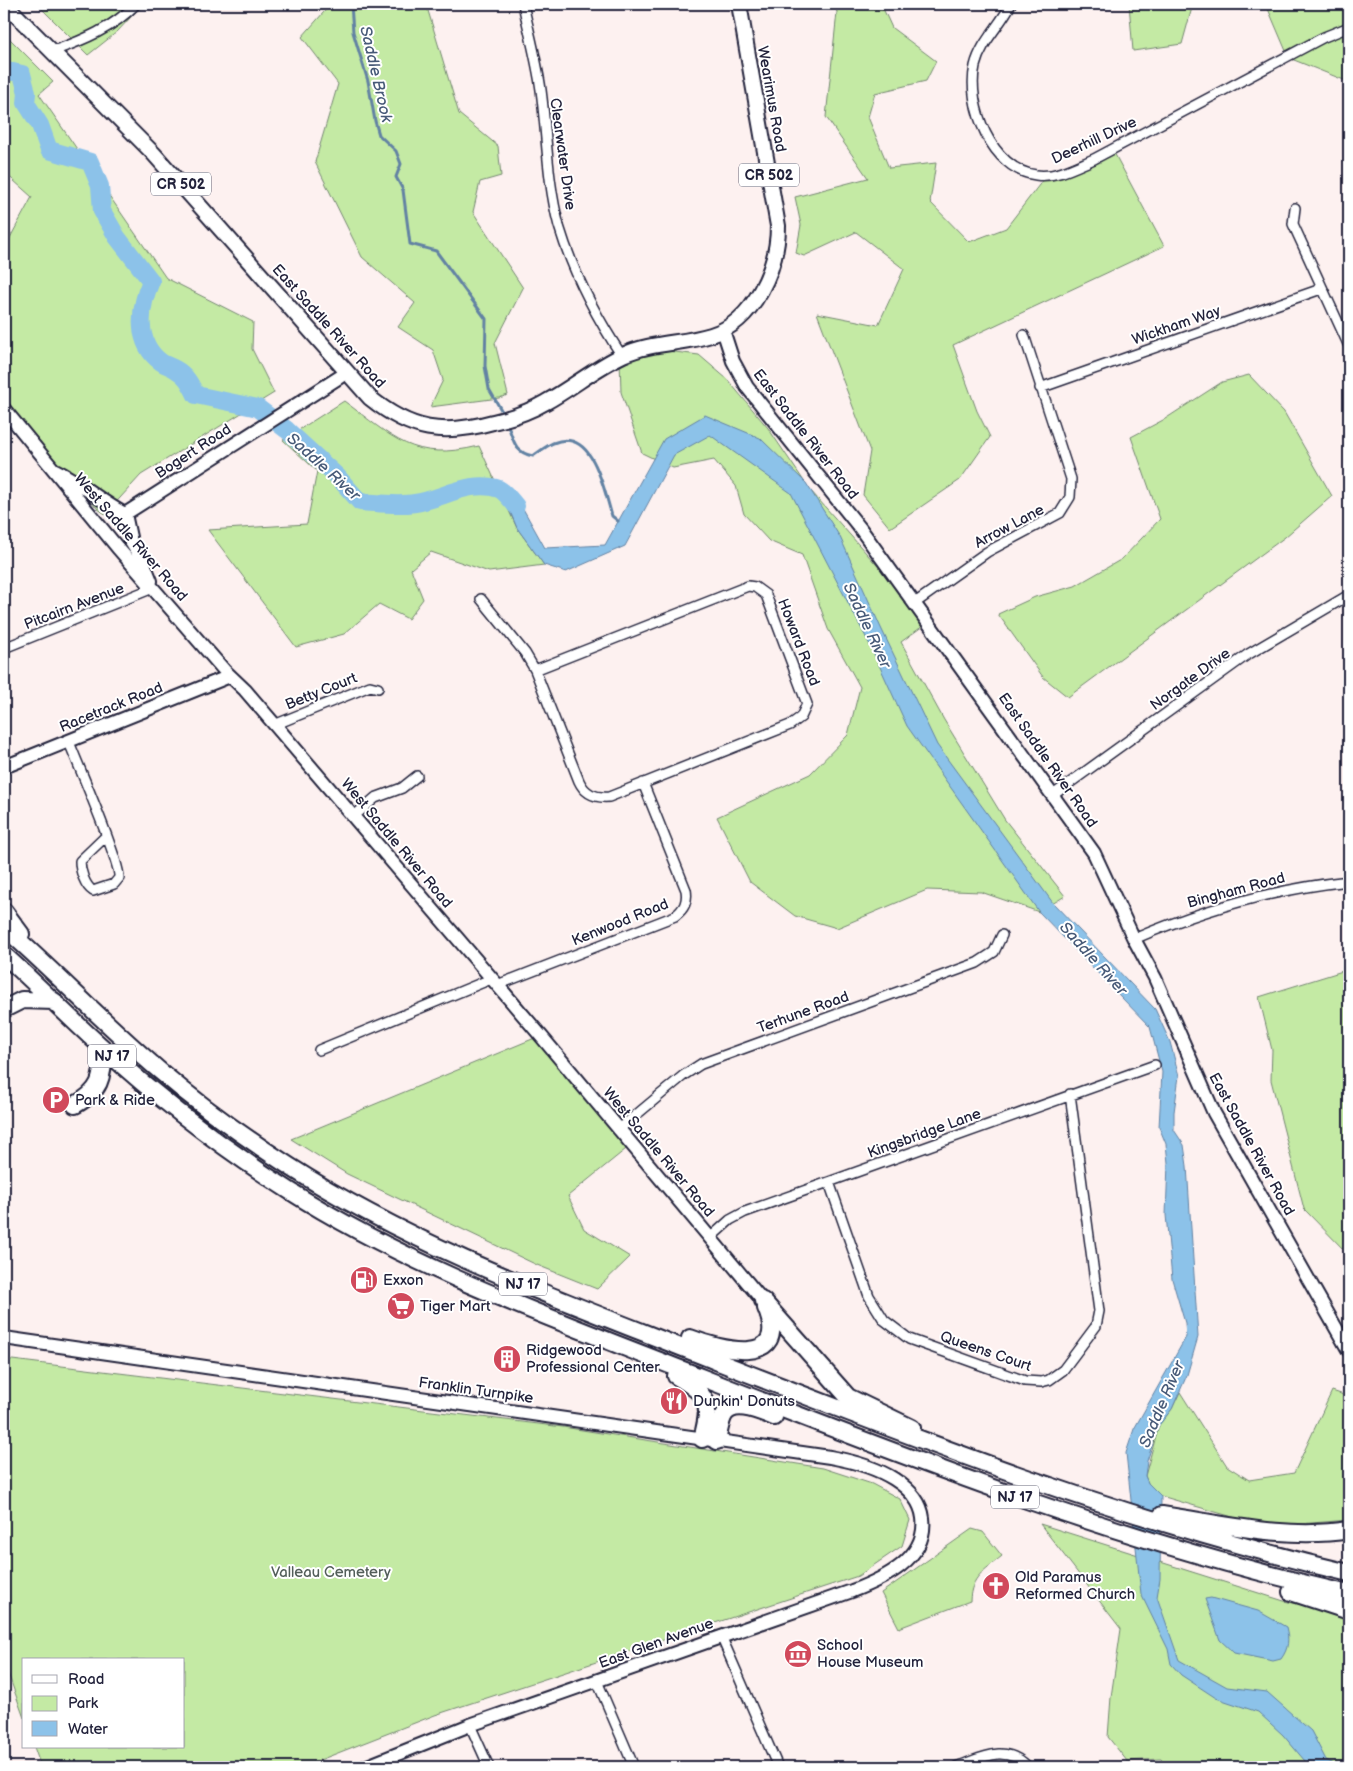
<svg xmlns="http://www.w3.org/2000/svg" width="1353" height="1771" viewBox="0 0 1353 1771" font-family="'Balsamiq Sans',sans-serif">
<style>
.green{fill:#c4eaa4;stroke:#738670}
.water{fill:#8cc2e9;stroke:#6282a3}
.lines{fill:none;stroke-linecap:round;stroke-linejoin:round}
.stream{stroke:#6282a3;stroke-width:3}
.river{stroke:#8cc2e9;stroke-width:18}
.street-casing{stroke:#22223b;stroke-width:12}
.secondary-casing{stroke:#22223b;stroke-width:16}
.primary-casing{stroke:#22223b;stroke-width:18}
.highway-casing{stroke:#22223b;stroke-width:20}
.street{stroke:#fff;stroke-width:9}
.secondary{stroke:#fff;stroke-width:12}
.primary{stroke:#fff;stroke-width:14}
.highway{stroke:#fff;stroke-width:16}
.labels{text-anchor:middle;stroke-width:4;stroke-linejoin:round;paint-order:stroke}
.shield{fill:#fff;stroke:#646476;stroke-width:1}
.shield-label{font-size:14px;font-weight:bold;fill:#22223b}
.street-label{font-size:15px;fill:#22223b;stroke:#fff}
.poi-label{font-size:15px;fill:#22223b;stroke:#fff;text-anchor:start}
.park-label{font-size:15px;fill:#535e5a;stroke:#fff}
.water-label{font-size:16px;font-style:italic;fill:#475a78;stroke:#fff}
</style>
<rect width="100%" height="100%" fill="#fdf1f0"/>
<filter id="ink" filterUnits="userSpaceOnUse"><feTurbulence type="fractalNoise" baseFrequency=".02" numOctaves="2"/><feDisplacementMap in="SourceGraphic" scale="10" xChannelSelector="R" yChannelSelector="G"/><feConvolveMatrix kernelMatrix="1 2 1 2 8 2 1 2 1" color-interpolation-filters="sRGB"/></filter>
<g filter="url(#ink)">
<path class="green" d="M37,4H143L117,32L88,55Z
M331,4H426L459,114L498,146L501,176L480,182L473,212L523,288L495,343L508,395L499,398L430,407L443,380L433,350L398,327L415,303L362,257L315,162L338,84L302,37Z
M834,4H881L892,28L936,61L926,81L875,93L868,117L889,168L936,163L930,202L969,242L1006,228L1046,176L1111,147L1164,246L953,345L977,411L990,437L960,480L890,528L863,495L870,451L817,313L878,325L904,269L856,232L804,256L796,253L801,225L795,197L868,178L826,117L837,12Z
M1129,4H1193L1182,44L1133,51Z
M1266,4H1349V82L1289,58Z
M4,33L53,82L39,94L166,278L253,322L252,349L274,393L141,475L110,509L111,518L98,509L4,405V350L7,347L4,334V249L32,197L4,172Z
M659,350L699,355L727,379L768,428L810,490L883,572L923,626L901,642L944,720L1005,820L1065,896L1039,912L981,892L927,890L837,928L795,916L750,882L717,817L810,774L848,735L860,687L828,629L802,555L769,541L744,514L736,486L714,460L673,468L642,453L621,392L620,360Z
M1249,375L1284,412L1332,496L1285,537L1068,697L1043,677L998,614L1035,597L1075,586L1122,559L1160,519L1131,437L1165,419L1222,382Z
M344,401C394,438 413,462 479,446L517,528L544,565L489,572L431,552L411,569L423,599L408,619L379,604L344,634L296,647L208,530L307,524L317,471L283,440Z
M1349,969V1255L1304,1209L1271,1080L1272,1050L1259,997Z
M542,1035L631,1145L568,1196L584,1229L630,1257L597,1289L537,1265L347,1174L291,1139Z
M4,1359L563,1427L823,1468L872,1484L900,1499L910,1520L902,1546L858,1576L435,1715L302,1767H41L34,1747H184V1660H24V1718L4,1662Z
M1332,1391L1347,1396L1349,1399V1520L1274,1526L1277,1530L1161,1496L1148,1483L1145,1476L1159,1425L1172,1409L1180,1392L1227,1466L1249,1480L1294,1473Z
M1040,1524L1284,1601L1349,1615V1767H1166L1161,1759L1127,1761L1108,1737L1111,1697L1121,1629Z
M972,1529L983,1532L1002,1556C984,1571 971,1576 970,1601L899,1628L881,1593Z"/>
<path class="water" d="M705,415L760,438L806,483L840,537L881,628L937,745L1053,903L1155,1009L1170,1042L1179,1076L1174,1112V1130L1184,1145L1187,1166L1198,1337L1187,1375L1172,1409L1159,1425L1147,1461L1145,1476L1148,1483L1161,1496L1160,1579L1157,1597L1179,1660L1227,1687L1267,1692L1311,1731L1326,1760L1340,1767H1310L1283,1735L1258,1712L1216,1698L1181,1675L1171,1664L1168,1649L1141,1594L1126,1453L1134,1429L1186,1337L1185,1323L1172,1279L1166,1215L1168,1163L1166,1144L1159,1127L1162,1072L1150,1027L1039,912L907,726L869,643L791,493L710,435L674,455L625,546L566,572L544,565L517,528L501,490L516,496L545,548L605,545L664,439Z
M1211,1598L1258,1611L1286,1627C1289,1639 1289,1648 1281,1659L1273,1661L1234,1653L1220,1640L1205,1599Z"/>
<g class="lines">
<path class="stream" d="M351,4L353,32L368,81L375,121L379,135L396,151L401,164L396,177L403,190L410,244L436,251L486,319L485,366L489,389L504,415
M507,423C514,440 513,452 533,456C539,452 546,446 553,443C593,426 604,490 612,516L618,521"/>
<path class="river" d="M4,70L22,74L27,93L26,103L40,125L49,150L90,162L100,186L102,211L117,237L151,281C139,308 135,343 161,362C165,365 170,366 175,369C186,375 190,383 196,395L258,408L287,430L337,476L360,502C379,503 397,506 415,503C442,499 471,479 499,489C505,492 512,501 516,506"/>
<defs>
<path id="street" d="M523,4C529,32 537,61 541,90C547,135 547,181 559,226C573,273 595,315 622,356
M1011,4C1000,26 981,42 975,66C966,105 992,170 1036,175C1056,178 1075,167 1094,159L1324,37L1349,27
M53,51C84,40 113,28 136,4
M1295,208L1293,224L1349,346
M1040,388L1321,289
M481,599L525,653L535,670L579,781C585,794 595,798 609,797L790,725L801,717L807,704L766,595L755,587L748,586L535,670
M915,603L987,552L1060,513L1070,497L1071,479L1024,335
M4,648L153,588
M274,725L370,686L378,688
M69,742C77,762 121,864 119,878L114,884L93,891C85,886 80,871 80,861L106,836
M1053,795L1247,655L1349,595
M353,817L375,798L402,788L417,776
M1134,939C1204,909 1274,889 1349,881
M497,985L675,916C684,909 688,902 686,890L643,783
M319,1050L491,979
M618,1130L684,1075L701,1064L977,963L994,952L1002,935
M829,1182L869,1296L884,1320L909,1339L1025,1381L1041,1382L1049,1380L1063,1370L1096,1326L1099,1311L1070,1094
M710,1238L730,1220L745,1212L1155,1065
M721,1636L778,1767
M597,1681L634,1767
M470,1725L489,1767
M956,1767C982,1758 1005,1743 1028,1767"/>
<path id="secondary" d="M723,330L733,361L747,387L860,528L1094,853L1134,939L1155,978L1214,1113L1349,1351
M4,409L117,547L224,670L245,690L541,1036L763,1301
M55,470C80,482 100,501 125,514
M125,514L346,373
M125,514L131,542L143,561L151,581
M4,767L230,676
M4,1338L830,1457C852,1461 875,1467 894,1479C908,1488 921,1501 923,1518C928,1559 883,1579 852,1591L470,1725L365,1767"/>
<path id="primary" d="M5,4L153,153L370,398C411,431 443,436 493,422C511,418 529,412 546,402C572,388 595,368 623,355C651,342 682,344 711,335C754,322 778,267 778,226L739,4"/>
<path id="highway" d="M4,911L21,934
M4,927C57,974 106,1025 160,1071C201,1106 244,1137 289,1166C421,1251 570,1303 716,1361C926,1443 1129,1522 1349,1573
M4,955C38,985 69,1018 103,1048C161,1101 224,1149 290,1191C418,1272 562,1322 703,1378C917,1462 1125,1543 1349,1594
M4,1009L22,1000L54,1001
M75,1105C102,1090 102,1078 104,1049
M763,1301L848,1397L912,1428
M690,1338C720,1350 791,1368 766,1308
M676,1376C709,1396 712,1401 702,1439
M717,1441C719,1433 720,1424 723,1417C732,1398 761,1412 774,1417
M1162,1515C1225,1524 1286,1540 1349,1530
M1291,1592L1349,1611"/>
</defs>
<use href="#street" class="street-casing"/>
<use href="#secondary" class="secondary-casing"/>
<use href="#primary" class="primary-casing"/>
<use href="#highway" class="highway-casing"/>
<use href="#street" class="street"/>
<use href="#secondary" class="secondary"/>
<use href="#primary" class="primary"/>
<use href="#highway" class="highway"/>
</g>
</g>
<defs>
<symbol id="parking-disc" viewBox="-11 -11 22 22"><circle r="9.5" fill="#d1495b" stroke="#fff"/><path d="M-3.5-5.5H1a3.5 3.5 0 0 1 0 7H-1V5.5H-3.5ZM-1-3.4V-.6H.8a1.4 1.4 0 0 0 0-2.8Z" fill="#fff"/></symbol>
<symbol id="fuel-disc" viewBox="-11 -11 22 22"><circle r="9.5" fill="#d1495b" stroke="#fff"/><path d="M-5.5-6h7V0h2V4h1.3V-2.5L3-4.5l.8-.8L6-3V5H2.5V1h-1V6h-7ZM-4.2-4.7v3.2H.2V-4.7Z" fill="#fff"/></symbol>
<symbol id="supermarket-disc" viewBox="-11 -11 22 22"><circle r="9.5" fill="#d1495b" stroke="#fff"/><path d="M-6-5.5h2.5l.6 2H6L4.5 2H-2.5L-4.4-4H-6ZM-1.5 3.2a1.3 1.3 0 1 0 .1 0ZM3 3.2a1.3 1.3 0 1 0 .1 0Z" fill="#fff"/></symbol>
<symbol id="building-disc" viewBox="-11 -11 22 22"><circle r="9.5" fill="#d1495b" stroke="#fff"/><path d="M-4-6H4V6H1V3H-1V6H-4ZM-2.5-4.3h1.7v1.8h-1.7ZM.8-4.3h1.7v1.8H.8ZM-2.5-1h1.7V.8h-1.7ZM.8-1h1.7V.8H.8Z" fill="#fff"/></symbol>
<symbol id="restaurant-disc" viewBox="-11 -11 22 22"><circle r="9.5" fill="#d1495b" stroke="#fff"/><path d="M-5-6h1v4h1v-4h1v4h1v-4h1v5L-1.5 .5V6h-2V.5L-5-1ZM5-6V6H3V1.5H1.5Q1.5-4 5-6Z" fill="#fff"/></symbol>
<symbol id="church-disc" viewBox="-11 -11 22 22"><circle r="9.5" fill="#d1495b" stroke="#fff"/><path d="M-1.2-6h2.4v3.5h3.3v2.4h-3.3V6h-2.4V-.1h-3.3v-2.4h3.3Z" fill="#fff"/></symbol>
<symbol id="museum-disc" viewBox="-11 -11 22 22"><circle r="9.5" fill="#d1495b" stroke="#fff"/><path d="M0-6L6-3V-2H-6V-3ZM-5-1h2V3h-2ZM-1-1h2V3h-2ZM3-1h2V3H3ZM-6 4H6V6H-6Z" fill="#fff"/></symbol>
</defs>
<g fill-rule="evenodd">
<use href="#parking-disc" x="40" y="1084" width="32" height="32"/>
<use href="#fuel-disc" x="348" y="1264" width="32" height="32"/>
<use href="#supermarket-disc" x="385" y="1290" width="32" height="32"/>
<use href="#building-disc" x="491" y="1343" width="32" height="32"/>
<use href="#restaurant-disc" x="658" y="1385" width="32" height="32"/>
<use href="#church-disc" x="980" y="1570" width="32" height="32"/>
<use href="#museum-disc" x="782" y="1638" width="32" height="32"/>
</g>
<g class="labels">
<g class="shield">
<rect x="739" y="163.5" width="60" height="23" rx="4"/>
<rect x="151" y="172.5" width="60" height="23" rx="4"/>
<rect x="88" y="1044.5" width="48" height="23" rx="4"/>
<rect x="499" y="1272.5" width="48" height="23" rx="4"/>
<rect x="991" y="1485.5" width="48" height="23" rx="4"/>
</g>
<g class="shield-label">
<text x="769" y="180">CR 502</text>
<text x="181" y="189">CR 502</text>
<text x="112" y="1061">NJ 17</text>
<text x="523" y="1289">NJ 17</text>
<text x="1015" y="1502">NJ 17</text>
</g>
<g class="street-label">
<text transform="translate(772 99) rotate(80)" y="5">Wearimus Road</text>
<text transform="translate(1094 140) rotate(-25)" y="5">Deerhill Drive</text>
<text transform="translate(563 154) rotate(82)" y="5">Clearwater Drive</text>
<text transform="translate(1176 325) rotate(-19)" y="5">Wickham Way</text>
<text transform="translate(329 326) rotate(48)" y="5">East Saddle River Road</text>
<text transform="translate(806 434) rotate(52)" y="5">East Saddle River Road</text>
<text transform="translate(193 451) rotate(-33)" y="5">Bogert Road</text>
<text transform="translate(1009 526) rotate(-28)" y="5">Arrow Lane</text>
<text transform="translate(131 537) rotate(49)" y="5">West Saddle River Road</text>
<text transform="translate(74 606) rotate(-21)" y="5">Pitcairn Avenue</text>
<text transform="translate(799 642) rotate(69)" y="5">Howard Road</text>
<text transform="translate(1190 679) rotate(-36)" y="5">Norgate Drive</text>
<text transform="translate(321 691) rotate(-22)" y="5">Betty Court</text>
<text transform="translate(111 707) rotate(-22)" y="5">Racetrack Road</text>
<text transform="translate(1048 760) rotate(55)" y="5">East Saddle River Road</text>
<text transform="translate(397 843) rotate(50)" y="5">West Saddle River Road</text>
<text transform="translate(1236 890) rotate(-15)" y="5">Bingham Road</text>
<text transform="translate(620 922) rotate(-22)" y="5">Kenwood Road</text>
<text transform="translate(803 1012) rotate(-20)" y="5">Terhune Road</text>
<text transform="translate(924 1133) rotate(-20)" y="5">Kingsbridge Lane</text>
<text transform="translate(1252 1144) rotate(61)" y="5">East Saddle River Road</text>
<text transform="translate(659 1152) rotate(50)" y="5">West Saddle River Road</text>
<text transform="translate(986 1351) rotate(19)" y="5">Queens Court</text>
<text transform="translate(476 1390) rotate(8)" y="5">Franklin Turnpike</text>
<text transform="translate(656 1643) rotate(-20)" y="5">East Glen Avenue</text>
</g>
<g class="poi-label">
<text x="75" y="1105">Park &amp; Ride</text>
<text x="383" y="1285">Exxon</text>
<text x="420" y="1311">Tiger Mart</text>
<text x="526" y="1355">Ridgewood<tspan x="526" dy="17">Professional Center</tspan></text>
<text x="693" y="1406">Dunkin' Donuts</text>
<text x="1015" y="1582">Old Paramus<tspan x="1015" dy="17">Reformed Church</tspan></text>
<text x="817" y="1650">School<tspan x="817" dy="17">House Museum</tspan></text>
</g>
<g class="park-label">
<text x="331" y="1577">Valleau Cemetery</text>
</g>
<g class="water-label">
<text transform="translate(377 74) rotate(77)" y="6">Saddle Brook</text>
<text transform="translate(324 466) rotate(42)" y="6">Saddle River</text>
<text transform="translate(868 625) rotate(65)" y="6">Saddle River</text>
<text transform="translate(1094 958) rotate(48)" y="6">Saddle River</text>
<text transform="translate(1161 1404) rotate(-67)" y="6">Saddle River</text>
</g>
</g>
<rect width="1353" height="1771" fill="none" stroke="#fff" stroke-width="20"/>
<rect x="10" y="10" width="1333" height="1751" fill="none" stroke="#22223b" stroke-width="2" filter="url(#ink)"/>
<rect x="22" y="1658" width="162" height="90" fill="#ffffff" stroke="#a7a7b1"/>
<rect x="32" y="1675" width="25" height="8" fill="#ffffff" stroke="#a7a7b1"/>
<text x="68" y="1684" font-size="15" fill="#22223b">Road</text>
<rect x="32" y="1696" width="25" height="15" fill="#c4eaa4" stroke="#a7a7b1"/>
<text x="68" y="1708" font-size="15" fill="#22223b">Park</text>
<rect x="32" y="1721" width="25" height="15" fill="#8cc2e9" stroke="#a7a7b1"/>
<text x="68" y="1734" font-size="15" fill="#22223b">Water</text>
</svg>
